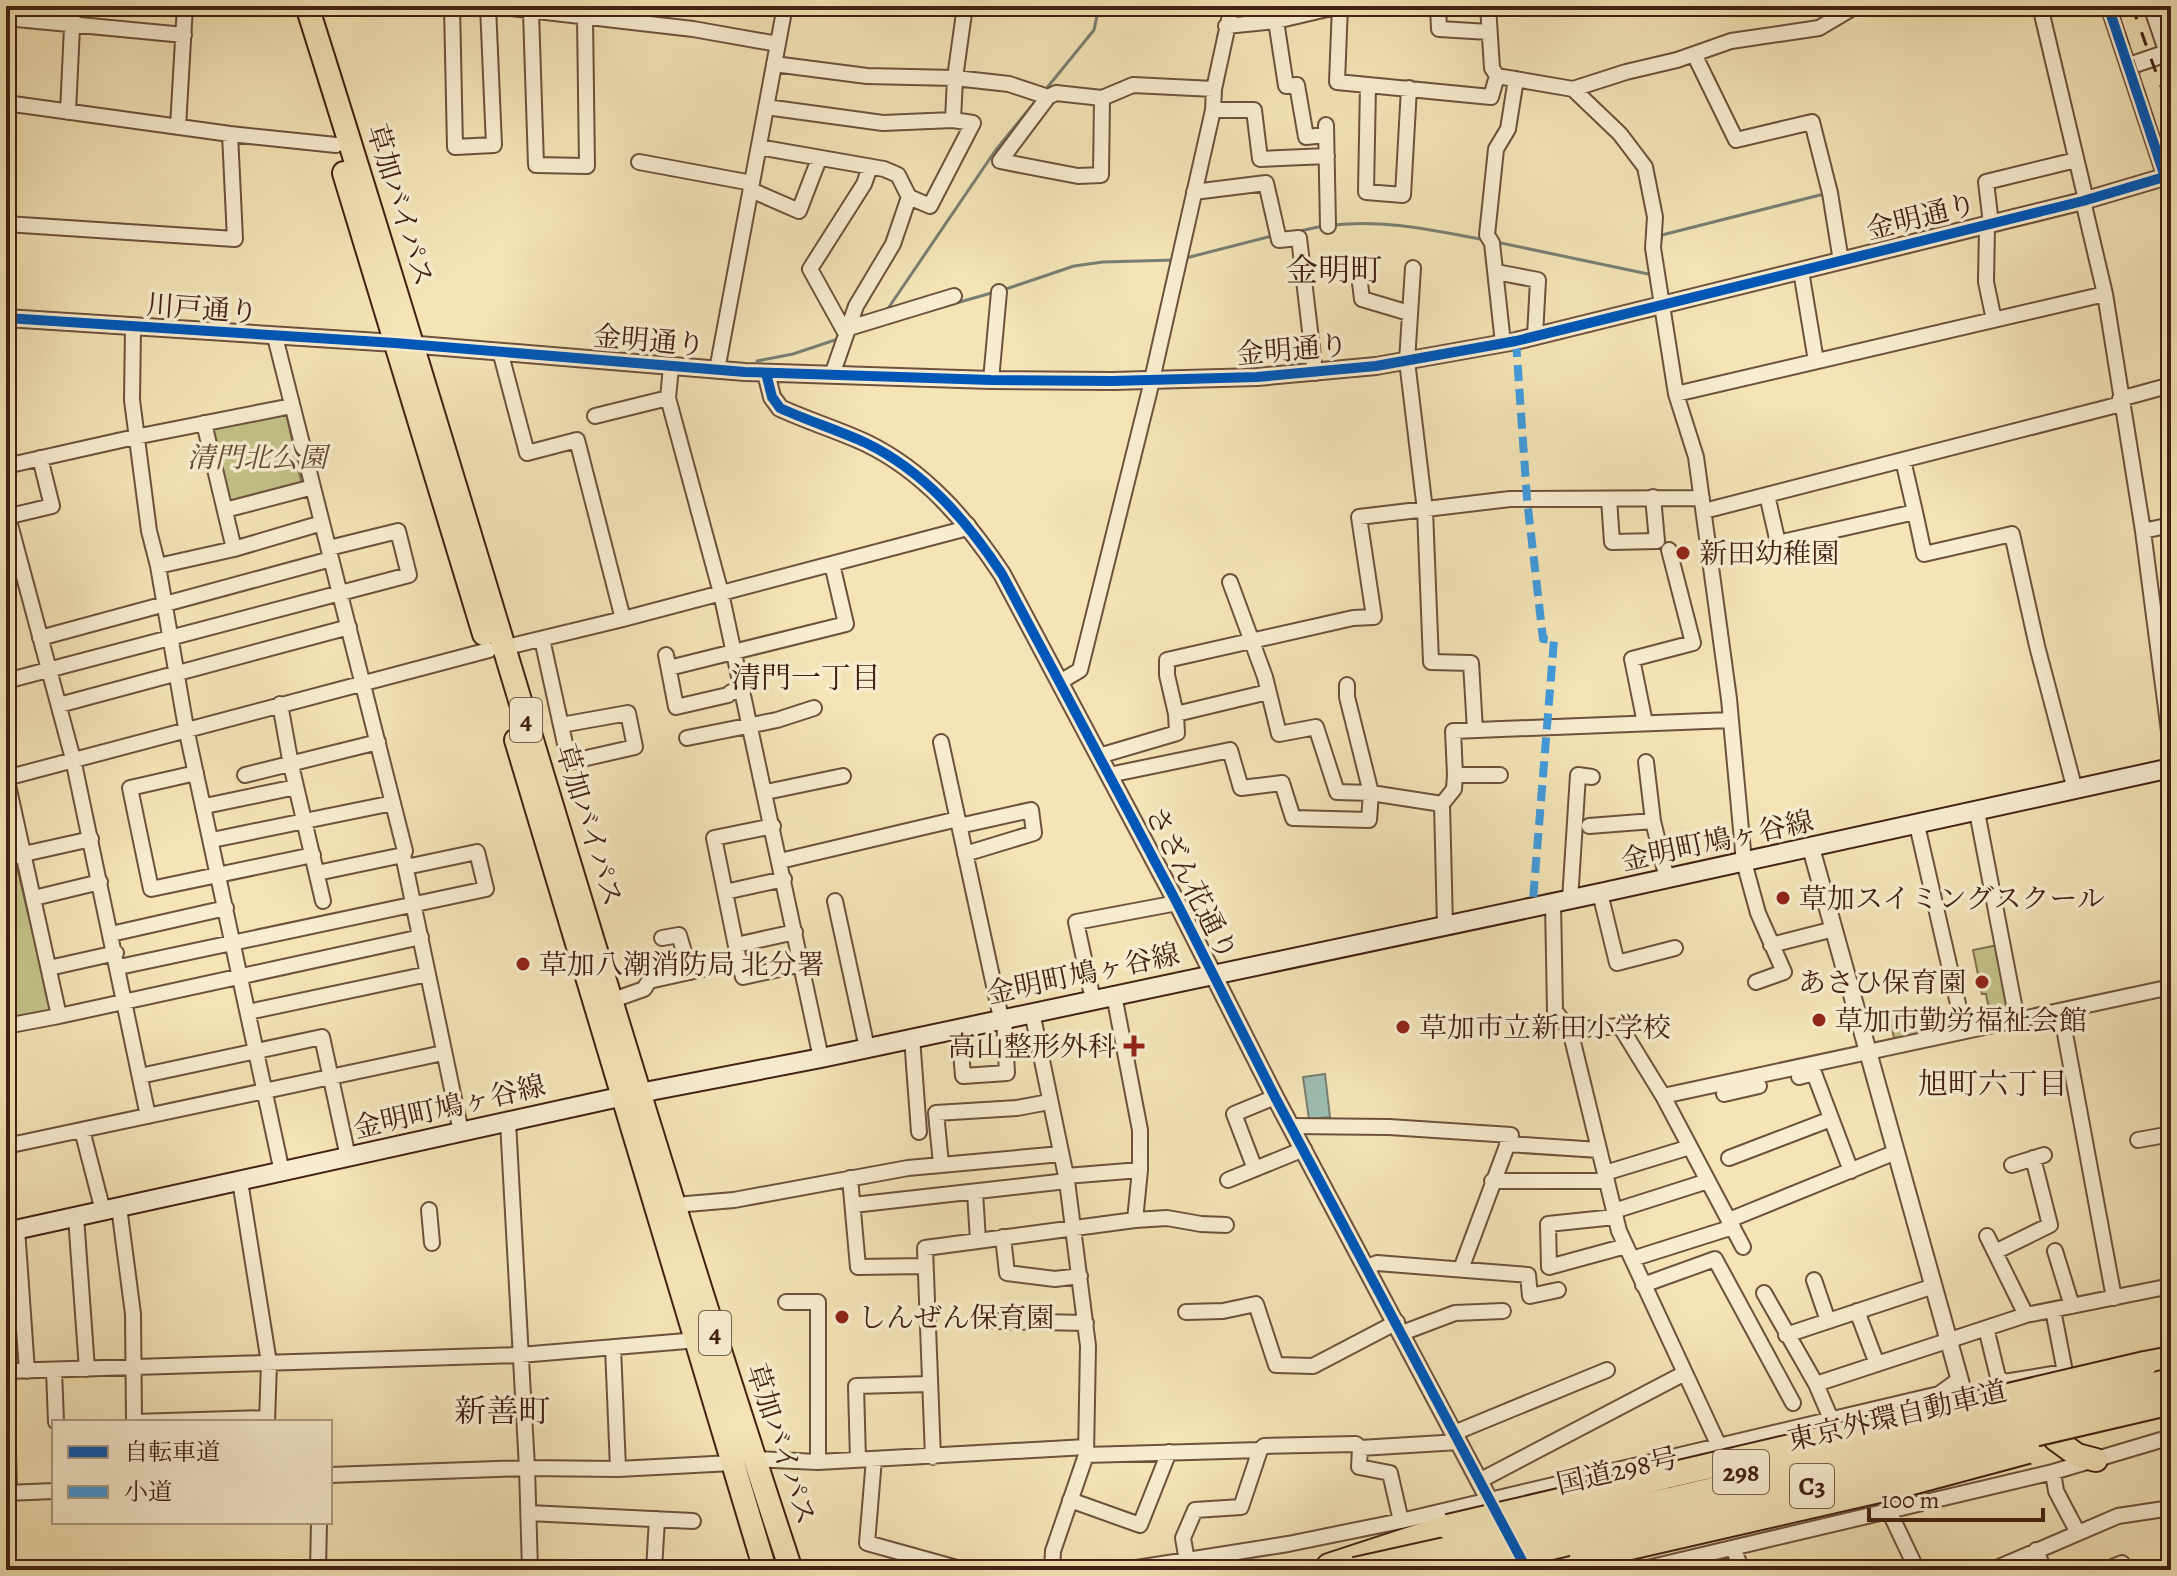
<svg xmlns="http://www.w3.org/2000/svg" width="2177" height="1576" viewBox="0 0 2177 1576" font-family="Alegreya,'Noto Serif JP',serif">
<style>
.green{fill:#c3c288;stroke:#82714e;stroke-width:2}
.water{fill:#9cbeb2;stroke:#787f73;stroke-width:2}
.lines{fill:none;stroke-linecap:round;stroke-linejoin:round}
.stream{stroke:#787f73;stroke-width:3}
.minor-casing{stroke:#6e513c;stroke-width:18}
.tertiary-casing{stroke:#6e513c;stroke-width:20}
.secondary-casing{stroke:#422014;stroke-width:22}
.trunk-casing{stroke:#422014;stroke-width:26}
.motorway-casing{stroke:#422014;stroke-width:28}
.minor{stroke:#f8edd0;stroke-width:14}
.tertiary{stroke:#f8edd0;stroke-width:16}
.secondary{stroke:#f8edd0;stroke-width:18}
.trunk{stroke:#f4e4b6;stroke-width:22}
.motorway{stroke:#f4e4b6;stroke-width:24}
.rail{stroke:#422014;stroke-width:3;stroke-dasharray:14 14;stroke-linecap:butt}
.motorway-bridge-casing{stroke:#422014;stroke-width:28;stroke-linecap:butt}
.motorway-bridge{stroke:#f4e4b6;stroke-width:24}
.quiet{stroke:#3f9bde;stroke-width:8;stroke-dasharray:16 8;stroke-linecap:butt}
.cycleway-casing{stroke:#f8edd0;stroke-width:15}
.cycleway{stroke:#0057b8;stroke-width:10}
.poi-dot{fill:#8f2418;stroke:#f8edd0;stroke-width:3}
.labels{text-anchor:middle;stroke-width:7;stroke-linejoin:round;paint-order:stroke}
.shield{fill:#f8edd0;stroke:#795e4c;stroke-width:2}
.shield-label{font-size:26px;font-weight:bold;fill:#422014}
.street-label{font-size:28px;fill:#422014;stroke:#f8edd0}
.park-label{font-size:28px;font-style:italic;fill:#624831;stroke:#f8edd0}
.poi-label{font-size:28px;fill:#422014;stroke:#f8edd0;text-anchor:start}
.neighbourhood-label{font-size:30px;fill:#422014;stroke:#f8edd0}
.quarter-label{font-size:32px;fill:#422014;stroke:#f8edd0}
</style>
<rect width="100%" height="100%" fill="#f4e4b6"/>
<filter id="stains"><feTurbulence type="fractalNoise" baseFrequency=".0025" numOctaves="4"/><feColorMatrix values="0 0 0 0 .2 0 0 0 0 .09 0 0 0 0 .02 0 0 0 .5 -.17"/></filter>
<radialGradient id="worn" r=".72"><stop offset=".6" stop-color="#630" stop-opacity="0"/><stop offset="1" stop-color="#630" stop-opacity=".3"/></radialGradient>
<path class="green" d="M286,413L302,485L230,503L212,429Z
M16,863L51,1010L6,1020V866Z
M1998,945L2013,1019L1992,1023L1986,994H1982L1973,950Z
M1926,1012L1931,1034L1895,1042L1890,1020Z"/>
<path class="water" d="M1325,1074L1330,1117L1309,1119L1303,1077Z"/>
<g class="lines">
<path class="stream" d="M1046,89L1094,30L1099,6
M1334,225C1385,219 1435,231 1485,240
M1295,232L1323,226
M1496,242L1653,275
M1660,245L1662,235L1824,194
M1186,258L1272,236
M1003,290L1074,266L1103,262L1175,260
M887,310L995,151L1038,98
M914,315L995,292
M757,361L793,354L838,339"/>
<defs>
<path id="minor" d="M452,6L455,147L494,145L488,6
M493,6L693,29L778,44
M1340,6L1337,82L1491,97L1497,76
M1438,6L1439,29L1489,32
M1488,6L1492,68L1497,76L1573,89L1626,72L1677,60L1731,41L1819,28L1856,6
M2040,6L2086,200
M2108,6L2165,177
M2151,6L2171,65
M531,12L536,165L587,166L585,17
M6,18L184,35
M1276,21L1286,86L1297,85L1306,137L1326,135
M1226,26L1276,21L1340,6
M1694,54L1736,140L1812,122L1830,193L1841,261
M774,64L867,76L955,78L1009,84L1048,97
M1368,85L1366,192L1403,195L1409,88
M1573,89L1620,134L1645,167L1655,217L1653,248L1676,394L1696,457L1729,699L1744,862L1758,913L1784,972L1756,982
M1102,98L1101,175L1078,176L1000,161L1048,97L1056,93L1102,98L1133,85L1214,89
M6,103L230,134L336,145
M766,107L883,123L953,120L973,123L930,206L909,197L893,244L856,306L832,375
M1213,110H1254L1260,159L1327,156
M68,112L73,6
M953,120L955,78L965,6
M1326,125L1328,226
M178,127L185,6
M759,147L884,169L898,175L909,197
M639,162L752,183
M751,190L799,211L819,159
M1194,192L1266,183L1279,240L1299,238L1315,373
M2083,201L2105,294L2143,531L2171,747
M6,224L235,239L230,134
M1991,224L1986,182L2076,160
M1987,225L1986,282L1994,320
M1413,268L1407,361L1425,510L1431,662L1471,663L1475,730
M1801,271L1816,361
M1496,272L1538,280L1535,336
M1359,275L1362,299L1409,313
M133,328L132,400L149,531L158,566L186,728L282,1172
M849,328L954,296
M846,334L810,269L864,184L870,167
M275,337L405,851L403,855L461,1132
M1503,343L1492,243L1487,235L1496,149L1508,129L1516,79
M500,351L527,453L577,440L623,619
M671,367L668,398L721,593L821,1058
M717,370L785,6
M991,380L999,292
M1676,394L2105,294
M2120,399L2171,385
M595,416L668,398
M204,423L234,549
M6,466L135,437L292,406
M1767,495L1778,543L1915,512L1903,460
M1609,499L1612,542L1657,541L1653,497
M225,510L313,487
M1704,511L2121,404
M1915,512L1924,554L2012,534L2037,646L2075,790
M6,517L52,506L40,458
M8,517L73,759L148,1116
M2143,531L2171,525
M158,566L234,549L322,523
M1230,582L1265,677L1279,734L1316,727L1337,792L1371,793L1442,804
M40,638L331,559
M542,639L569,762L635,747L628,713L561,725
M503,648L623,619L960,530L968,525
M666,655L676,707L728,695L731,692H743
M669,668L846,624L832,564
M6,681L409,575L398,531L329,548
M1060,682L1080,670L1149,393L1213,110L1214,89L1232,6
M1268,692L1176,714L1167,675V660L1353,618L1374,617L1359,517L1510,499L1702,498
M280,704L291,765L323,901
M59,705L349,627
M1645,723L1632,659L1693,643L1669,550
M687,738L777,720L814,708
M941,742L1001,1018
M1099,756L1177,733L1176,714
M1646,762L1653,821L1667,879
M196,773L130,788L151,889L313,855
M245,775L378,742
M1109,775L1230,750L1241,788L1282,783L1293,818L1369,820L1371,793L1347,697V685
M1500,775H1455L1453,731L1731,720
M6,776L59,1016L6,1026
M6,778L489,650
M766,792L843,776
M205,806L296,787
M1977,812L2017,1020
M1917,825L1964,1030
M773,826L714,838L739,961L743,977L802,964
M959,826L1031,810L1034,833L965,854
M1589,826L1653,821
M212,840L393,803
M6,858L91,839
M780,861L958,819
M317,873L403,855
M725,892L784,879
M1600,893L1617,963L1675,948
M34,898L100,882
M1570,900L1578,775L1592,777
M835,901L867,1048
M1553,903L1555,1011L1570,1030L1619,1231L1719,1446
M1445,926L1442,804L1454,789L1455,775
M111,934L226,908
M662,938L679,935L690,972
M736,945L795,932
M1771,945L1834,929
M119,967L486,889L477,852L406,867
M49,968L116,953
M1114,995L1140,1130V1170L1135,1220
M613,1000L644,989L649,981L739,961
M1093,1000L1076,922L1177,903
M248,1012L428,974
M1032,1012L1067,1181L1088,1346L1086,1455L1053,1551L1052,1570
M2061,1012L2114,1298
M59,1016L421,937
M959,1027L963,1076L1007,1073L1004,1018
M1570,1030L1620,1026L1663,1096L2171,987
M912,1038L919,1132
M140,1076L322,1037L348,1157
M1799,1077L1814,1073L1851,1171
M1724,1094L1759,1086
M1663,1096L1743,1247
M508,1122L527,1468L530,1570
M1291,1126L1389,1127L1511,1135L1461,1269
M82,1130L103,1211
M2138,1140L2171,1134
M1507,1144L1599,1150
M6,1146L443,1053
M1729,1158L1831,1119
M941,1164L936,1113L1017,1108L1049,1102
M2012,1165L2044,1155
M1255,1169L1234,1114L1275,1097
M1605,1173L1690,1147
M1066,1176L1140,1170
M850,1178L858,1267L925,1266
M1228,1180L1304,1149
M240,1181L269,1363L267,1422
M1492,1181H1607
M975,1192L978,1241
M675,1205L734,1200L908,1168L1061,1154
M853,1205L1067,1181
M119,1207L133,1314L134,1422
M429,1210L432,1243
M1614,1211L1708,1181
M76,1217L87,1369
M1615,1217L1548,1224L1549,1267L1626,1246
M1729,1220L1896,1152
M17,1229L27,1371
M1987,1236L2026,1315
M1003,1237L1007,1273L1055,1279L1080,1276
M2055,1251L2072,1306
M1995,1252L2050,1225L2033,1158
M1632,1259L1733,1227
M1367,1267L1377,1263L1528,1275L1530,1296L1558,1290
M1814,1280L1828,1321
M1643,1285L1715,1259L1793,1403
M1764,1293L1816,1384L1831,1419
M786,1302H818V1462
M1857,1311L1877,1364
M1186,1312L1223,1311L1256,1304L1276,1365L1313,1366L1397,1322
M994,1321L1086,1323
M1986,1328L1998,1377L2004,1382L2065,1372L2053,1310
M1402,1333L1455,1313L1503,1311
M1786,1335L1934,1286
M613,1347L618,1469
M54,1370L56,1422
M1816,1384L2026,1315L2171,1286
M134,1422L267,1418
M1454,1433L1607,1370
M1360,1448L1359,1467L1390,1473L1401,1521
M1086,1455L1260,1450L1264,1446L1356,1444L1360,1448L1459,1442
M933,1457L925,1248L1135,1220L1167,1218L1201,1224L1226,1225
M754,1459L818,1462L1086,1447
M874,1459L867,1543L964,1570
M858,1460L856,1386L930,1384
M2053,1472L2056,1491L2078,1533
M330,1475L527,1468L618,1469L732,1463
M1479,1481L1683,1374
M6,1493L54,1491
M9,1493L6,1371L520,1355L698,1340
M1070,1500L1140,1525L1169,1452
M1889,1511L1917,1570
M529,1513L693,1521
M1733,1548L1742,1570
M2036,1550L2044,1570
M1187,1561L1183,1538L1195,1510L1241,1507L1260,1450
M318,1570L319,1522
M654,1570L657,1519
M1124,1570L1288,1544L1401,1521L1939,1394L1960,1379
M1639,1570L2053,1472L2171,1437
M1992,1570L2118,1516L2171,1508
M2105,1570L2122,1563"/>
<path id="tertiary" d="M2129,66L2167,53
M6,318L395,343L745,372L991,380L1112,381L1257,377L1376,366L1516,341L2083,201L2171,175
M766,373L772,397L780,408C808,421 838,430 866,443C924,471 967,521 1002,574L1177,903L1275,1097L1494,1509
M1811,848L1969,1413"/>
<path id="secondary" d="M6,1232L624,1096L821,1058L1600,893L2171,768"/>
<path id="trunk" d="M307,6C472,526 620,1052 791,1570
M344,173L484,634
M516,740L765,1570
M2055,1439L2077,1455L2096,1460"/>
<path id="motorway" d="M2145,1364L2171,1359
M1329,1566L1448,1527
M1507,1570L1582,1558"/>
</defs>
<use href="#minor" class="minor-casing"/>
<use href="#tertiary" class="tertiary-casing"/>
<use href="#secondary" class="secondary-casing"/>
<use href="#trunk" class="trunk-casing"/>
<use href="#motorway" class="motorway-casing"/>
<use href="#minor" class="minor"/>
<use href="#tertiary" class="tertiary"/>
<use href="#secondary" class="secondary"/>
<use href="#trunk" class="trunk"/>
<use href="#motorway" class="motorway"/>
<path class="rail" d="M2115,6L2171,175
M2132,6L2171,114"/>
<defs>
<path id="motorway-bridge" d="M1448,1527L2145,1364
M1582,1558L1905,1484L2028,1451
M1355,1570L1679,1498L2171,1381
M1453,1570L2171,1402"/>
</defs>
<use href="#motorway-bridge" class="motorway-bridge-casing"/>
<use href="#motorway-bridge" class="motorway-bridge"/>
<path class="quiet" d="M1516,341L1527,499L1543,639L1554,640L1533,900"/>
<defs>
<path id="cycleway" d="M2108,6L2165,177
M6,318L395,343L745,372L991,380L1112,381L1257,377L1376,366L1516,341L2083,201L2171,175
M766,373L772,397L780,408C808,421 838,430 866,443C924,471 967,521 1002,574L1177,903L1275,1097L1527,1570"/>
</defs>
<use href="#cycleway" class="cycleway-casing"/>
<use href="#cycleway" class="cycleway"/>
</g>
<g class="poi-dot">
<circle cx="1683" cy="553" r="8"/>
<circle cx="1783" cy="898" r="8"/>
<circle cx="523" cy="964" r="8"/>
<circle cx="1982" cy="982" r="8"/>
<circle cx="1819" cy="1020" r="8"/>
<circle cx="1403" cy="1027" r="8"/>
<path d="M1130 1034h8v8h8v8h-8v8h-8v-8h-8v-8h8z"/>
<circle cx="842" cy="1317" r="8"/>
</g>
<g class="labels">
<g class="shield">
<rect x="510" y="698" width="32" height="44" rx="6"/>
<rect x="699" y="1311" width="32" height="44" rx="6"/>
<rect x="1713" y="1450" width="56" height="44" rx="6"/>
<rect x="1790" y="1464" width="44" height="44" rx="6"/>
</g>
<g class="shield-label">
<text x="526" y="729">4</text>
<text x="715" y="1342">4</text>
<text x="1741" y="1481">298</text>
<text x="1812" y="1495">C3</text>
</g>
<g class="street-label">
<text transform="translate(401 205) rotate(73)" y="10">草加バイパス</text>
<text transform="translate(1921 216) rotate(-14)" y="10">金明通り</text>
<text transform="translate(202 308) rotate(4)" y="10">川戸通り</text>
<text transform="translate(649 340) rotate(5)" y="10">金明通り</text>
<text transform="translate(1292 349) rotate(-5)" y="10">金明通り</text>
<text transform="translate(590 825) rotate(73)" y="10">草加バイパス</text>
<text transform="translate(1717 840) rotate(-12)" y="10">金明町鳩ヶ谷線</text>
<text transform="translate(1192 883) rotate(63)" y="10">さざん花通り</text>
<text transform="translate(1083 973) rotate(-12)" y="10">金明町鳩ヶ谷線</text>
<text transform="translate(449 1106) rotate(-13)" y="10">金明町鳩ヶ谷線</text>
<text transform="translate(1897 1415) rotate(-13)" y="10">東京外環自動車道</text>
<text transform="translate(782 1444) rotate(72)" y="10">草加バイパス</text>
<text transform="translate(1617 1470) rotate(-13)" y="10">国道298号</text>
</g>
<g class="park-label">
<text x="257" y="467">清門北公園</text>
</g>
<g class="poi-label">
<text x="1699" y="563">新田幼稚園</text>
<text x="1799" y="908">草加スイミングスクール</text>
<text x="539" y="974">草加八潮消防局 北分署</text>
<text x="1966" y="992" text-anchor="end">あさひ保育園</text>
<text x="1835" y="1030">草加市勤労福祉会館</text>
<text x="1419" y="1037">草加市立新田小学校</text>
<text x="1116" y="1056" text-anchor="end">高山整形外科</text>
<text x="858" y="1327">しんぜん保育園</text>
</g>
<g class="neighbourhood-label">
<text x="806" y="688">清門一丁目</text>
<text x="1993" y="1094">旭町六丁目</text>
</g>
<g class="quarter-label">
<text x="1334" y="281">金明町</text>
<text x="502" y="1422">新善町</text>
</g>
</g>
<rect width="2177" height="1576" fill="none" stroke="#f4e4b6" stroke-width="32"/>
<rect x="8" y="8" width="2161" height="1560" fill="none" stroke="#422014" stroke-width="4"/>
<rect x="16" y="16" width="2145" height="1544" fill="none" stroke="#422014" stroke-width="2"/>
<rect x="52" y="1420" width="280" height="104" fill="#f8edd0" stroke="#af9b85" stroke-width="2"/>
<rect x="68" y="1446" width="40" height="12" fill="#0057b8" stroke="#af9b85" stroke-width="2"/>
<text x="124" y="1460" font-size="24" fill="#422014">自転車道</text>
<rect x="68" y="1486" width="40" height="12" fill="#3f9bde" stroke="#af9b85" stroke-width="2"/>
<text x="124" y="1500" font-size="24" fill="#422014">小道</text>
<path d="M1869 1508v12h174v-12" fill="none" stroke="#422014" stroke-width="4"/>
<text x="1881" y="1508" font-size="24" fill="#422014" stroke="#f8edd0" stroke-width="6" paint-order="stroke">100 m</text>
<rect width="100%" height="100%" filter="url(#stains)"/>
<rect width="100%" height="100%" fill="url(#worn)"/>
</svg>
